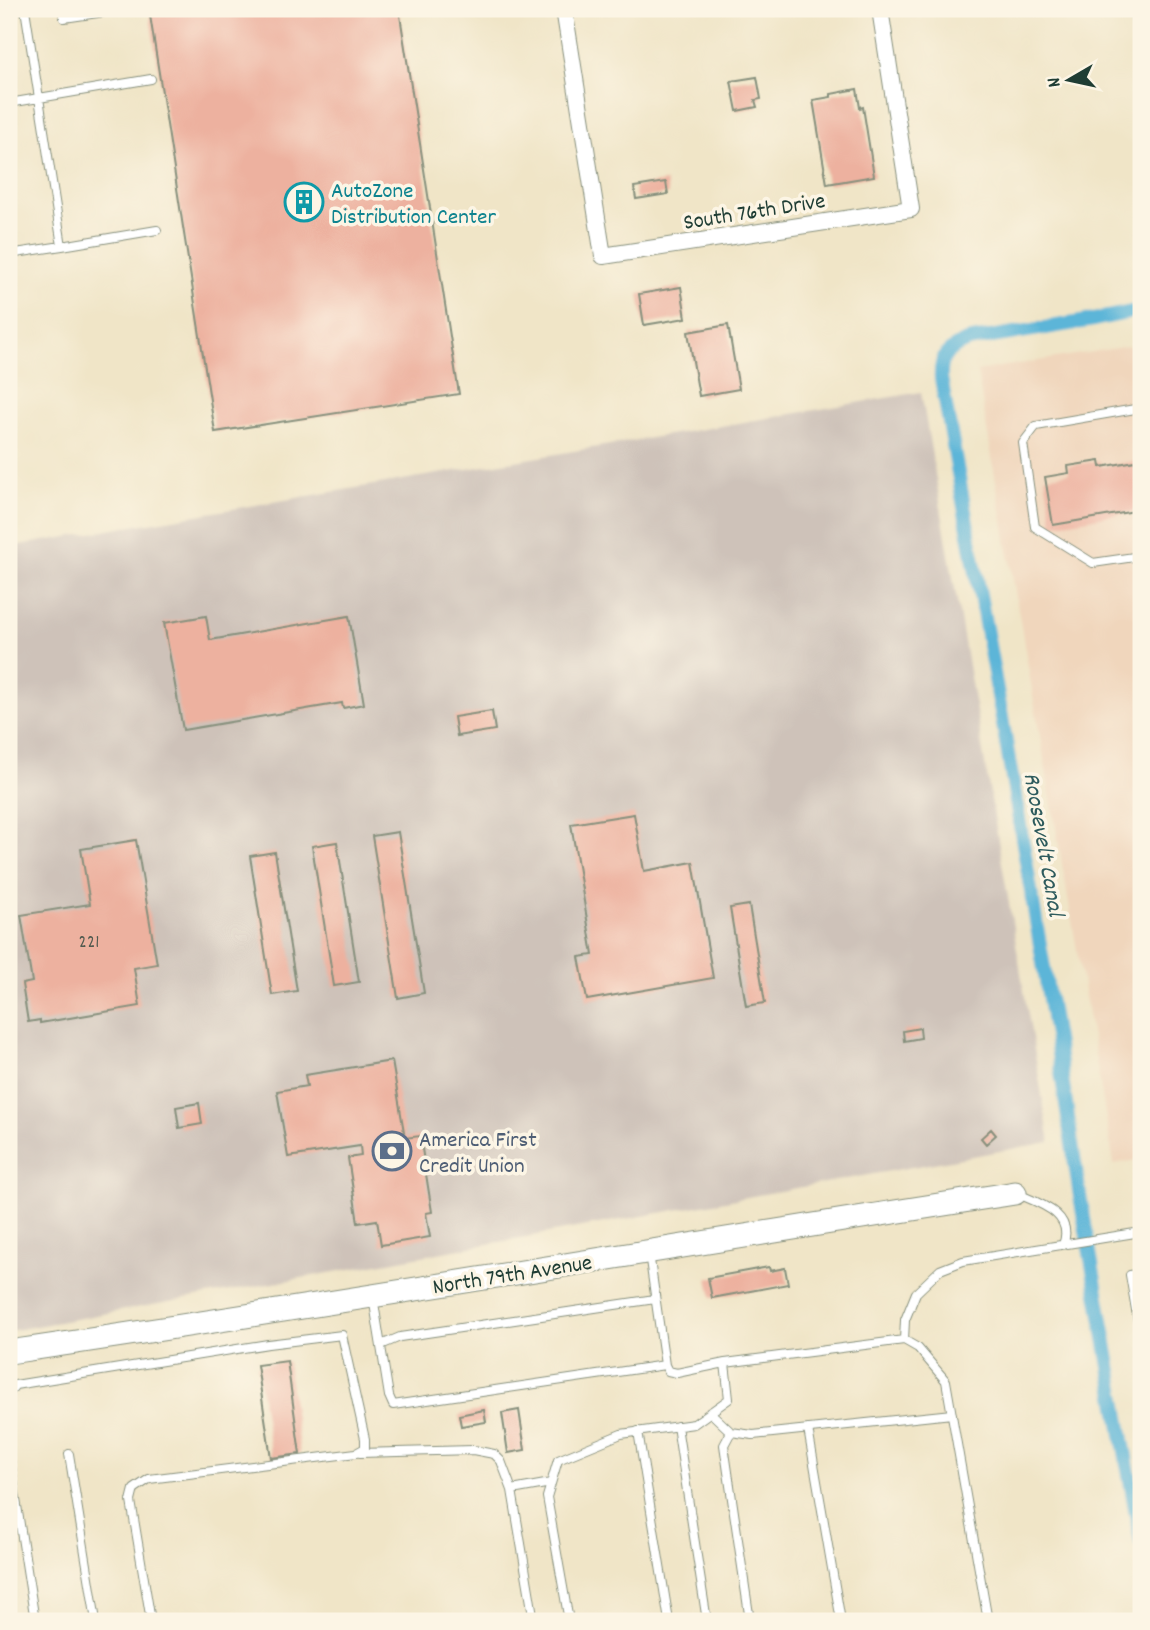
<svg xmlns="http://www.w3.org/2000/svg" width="1150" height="1630" viewBox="0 0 1150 1630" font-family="Dekko,sans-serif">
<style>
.built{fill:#f0d6bc}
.industrial{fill:#cec2b9}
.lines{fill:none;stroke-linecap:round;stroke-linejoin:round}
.canal{stroke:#5bb5d8;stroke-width:14}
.building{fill:#edb19f}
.lane-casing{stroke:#88917e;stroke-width:10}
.street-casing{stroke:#88917e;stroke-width:18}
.secondary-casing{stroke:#88917e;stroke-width:25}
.lane{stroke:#fff;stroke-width:8}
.street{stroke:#fff;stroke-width:16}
.secondary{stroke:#fff;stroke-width:23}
.labels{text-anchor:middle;stroke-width:7;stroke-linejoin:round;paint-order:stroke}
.number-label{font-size:19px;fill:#525a4f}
.culture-label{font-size:23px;fill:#0d838f;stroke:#fcf5e5;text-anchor:start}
.street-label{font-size:23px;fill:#1f3d34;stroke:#fcf5e5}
.service-label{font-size:23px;fill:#4e5e75;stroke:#fcf5e5;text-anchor:start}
.water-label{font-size:24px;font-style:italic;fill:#2e5b5d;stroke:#fcf5e5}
</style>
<rect width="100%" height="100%" fill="#fcf5e5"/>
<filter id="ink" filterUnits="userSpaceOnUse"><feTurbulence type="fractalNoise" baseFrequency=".0143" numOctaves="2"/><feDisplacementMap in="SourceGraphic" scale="14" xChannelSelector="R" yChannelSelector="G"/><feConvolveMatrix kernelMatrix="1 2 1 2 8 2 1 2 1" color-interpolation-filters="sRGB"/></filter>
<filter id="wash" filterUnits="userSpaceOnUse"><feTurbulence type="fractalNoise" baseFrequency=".00686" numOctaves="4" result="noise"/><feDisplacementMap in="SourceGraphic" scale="28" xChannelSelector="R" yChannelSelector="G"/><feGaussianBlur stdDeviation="1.57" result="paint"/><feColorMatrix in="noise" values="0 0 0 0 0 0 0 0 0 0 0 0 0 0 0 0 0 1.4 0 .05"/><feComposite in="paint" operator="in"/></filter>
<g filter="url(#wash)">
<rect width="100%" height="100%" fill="#f0e5c7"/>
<path class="built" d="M1141,344V1159L1114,1164L977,371Z"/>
<path class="industrial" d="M921,392L1050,1142L9,1331V547Z"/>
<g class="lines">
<path class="canal" d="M1135,9L1141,37
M1141,310L1093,320L967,341C947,350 940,356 941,378L1001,712L1058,1052L1080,1196L1141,1542"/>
</g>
<g id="blocks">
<path class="building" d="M149,9H399L459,394L215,432Z
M757,77L761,99L755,100L757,107L737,111L731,81Z
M857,89L860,108L863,107L874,176L827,184L813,100L831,97V94Z
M666,182L668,194L636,199L634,187Z
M681,287L686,318L644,325L639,294Z
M728,325L739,389L699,396L688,332Z
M1141,460V510L1053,525L1045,477L1069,473L1068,466L1100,461L1101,467Z
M206,616L210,640L349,616L364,704L343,708L342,703L183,730L164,623Z
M492,711L495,730L457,736L454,717Z
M634,814L644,871L693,862L713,978L587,1000L579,957L593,955L571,824Z
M398,832L424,993L398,998L372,836Z
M136,840L157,964L134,968L140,1006L40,1023V1020L28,1022L22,984L32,982L21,915L90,904L81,849Z
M337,842L359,982L334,986L312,846Z
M275,852L297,991L272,995L250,856Z
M749,905L765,1003L746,1006L730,908Z
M920,1028L921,1038L904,1041L903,1031Z
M392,1061L405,1138L420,1136L432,1212L426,1213L430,1237L381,1245L377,1220L358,1223L348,1158L361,1156L360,1146L288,1157L277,1091L307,1086L305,1075Z
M199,1103L202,1124L179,1128L176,1107Z
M991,1129L996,1135L986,1144L981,1138Z
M769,1267L770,1271L785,1268L788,1284L712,1298L708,1278Z
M287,1361L300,1454L271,1458L257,1365Z
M484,1410L486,1422L461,1426L459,1415Z
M519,1410L525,1450L508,1453L502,1413Z"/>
</g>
</g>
<g filter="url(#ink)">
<use href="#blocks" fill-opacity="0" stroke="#88917e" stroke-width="2"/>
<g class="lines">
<defs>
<path id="lane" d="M25,9L39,98L151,79
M63,9L64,18L125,9
M9,103L39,98L62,246L9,254
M62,246L157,230
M1141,408L1036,426L1023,443L1035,527L1093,563L1141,556
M1138,557L1141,575
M1018,1194C1039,1203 1075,1214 1063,1245
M649,1253L665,1365L668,1371L677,1373L725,1363L904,1340L918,1348L946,1381L988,1621
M1141,1273L1130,1275L1141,1339
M373,1297L389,1396L393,1405L665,1365
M904,1340L905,1320L916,1293L940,1270L963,1261L1141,1232
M381,1345L400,1337L655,1299
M9,1393L15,1385L268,1344L342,1335L365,1439V1448L356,1453L149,1479L134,1489L131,1501L151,1621
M710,1412L731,1432L753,1435L952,1414
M677,1426L707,1621
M808,1429L841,1621
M638,1431L669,1621
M731,1432L724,1445L750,1621
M360,1453L473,1450L494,1454L501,1461L512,1490L534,1621
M9,1454L35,1621
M69,1454L96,1621
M512,1490L551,1483
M569,1621L547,1497L558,1460L621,1434L694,1424L729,1399L725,1363"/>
<path id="street" d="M564,9L603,256L911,209L880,9"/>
<path id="secondary" d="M9,1352C345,1303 680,1245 1015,1193"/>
</defs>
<use href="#lane" class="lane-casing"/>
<use href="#street" class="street-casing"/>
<use href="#secondary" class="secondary-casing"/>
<use href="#lane" class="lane"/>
<use href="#street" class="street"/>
<use href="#secondary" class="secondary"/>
</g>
</g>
<defs>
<symbol id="building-ring" viewBox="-11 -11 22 22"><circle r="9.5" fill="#fcf5e5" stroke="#0f9aa8" stroke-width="1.5"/><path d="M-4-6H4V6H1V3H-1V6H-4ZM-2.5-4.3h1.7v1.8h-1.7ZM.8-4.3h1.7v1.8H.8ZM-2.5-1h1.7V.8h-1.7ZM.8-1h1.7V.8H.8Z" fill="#0f9aa8"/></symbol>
<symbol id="bank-ring" viewBox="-11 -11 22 22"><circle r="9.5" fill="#fcf5e5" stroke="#5c6f8a" stroke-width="1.5"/><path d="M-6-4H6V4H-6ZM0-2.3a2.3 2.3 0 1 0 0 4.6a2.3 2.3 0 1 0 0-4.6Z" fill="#5c6f8a"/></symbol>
</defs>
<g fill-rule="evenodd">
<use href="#building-ring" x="282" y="180" width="44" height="44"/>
<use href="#bank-ring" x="370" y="1129" width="44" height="44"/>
</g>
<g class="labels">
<g class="number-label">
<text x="89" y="947">221</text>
</g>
<g class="culture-label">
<text x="331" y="197">AutoZone<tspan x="331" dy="26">Distribution Center</tspan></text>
</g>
<g class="street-label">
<text transform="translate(754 210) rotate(-9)" y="8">South 76th Drive</text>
<text transform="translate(512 1273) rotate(-9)" y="8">North 79th Avenue</text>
</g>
<g class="service-label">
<text x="419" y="1146">America First<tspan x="419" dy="26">Credit Union</tspan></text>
</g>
<g class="water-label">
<text transform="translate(1045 844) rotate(80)" y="8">Roosevelt Canal</text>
</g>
</g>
<rect width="1150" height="1630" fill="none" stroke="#fcf5e5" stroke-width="35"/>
<g transform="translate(1069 80) rotate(261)" stroke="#fcf5e5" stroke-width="5" paint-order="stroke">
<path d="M0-5L12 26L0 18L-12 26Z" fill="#1f3d34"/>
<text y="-10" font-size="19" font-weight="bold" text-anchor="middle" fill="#1f3d34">N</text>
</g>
</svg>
